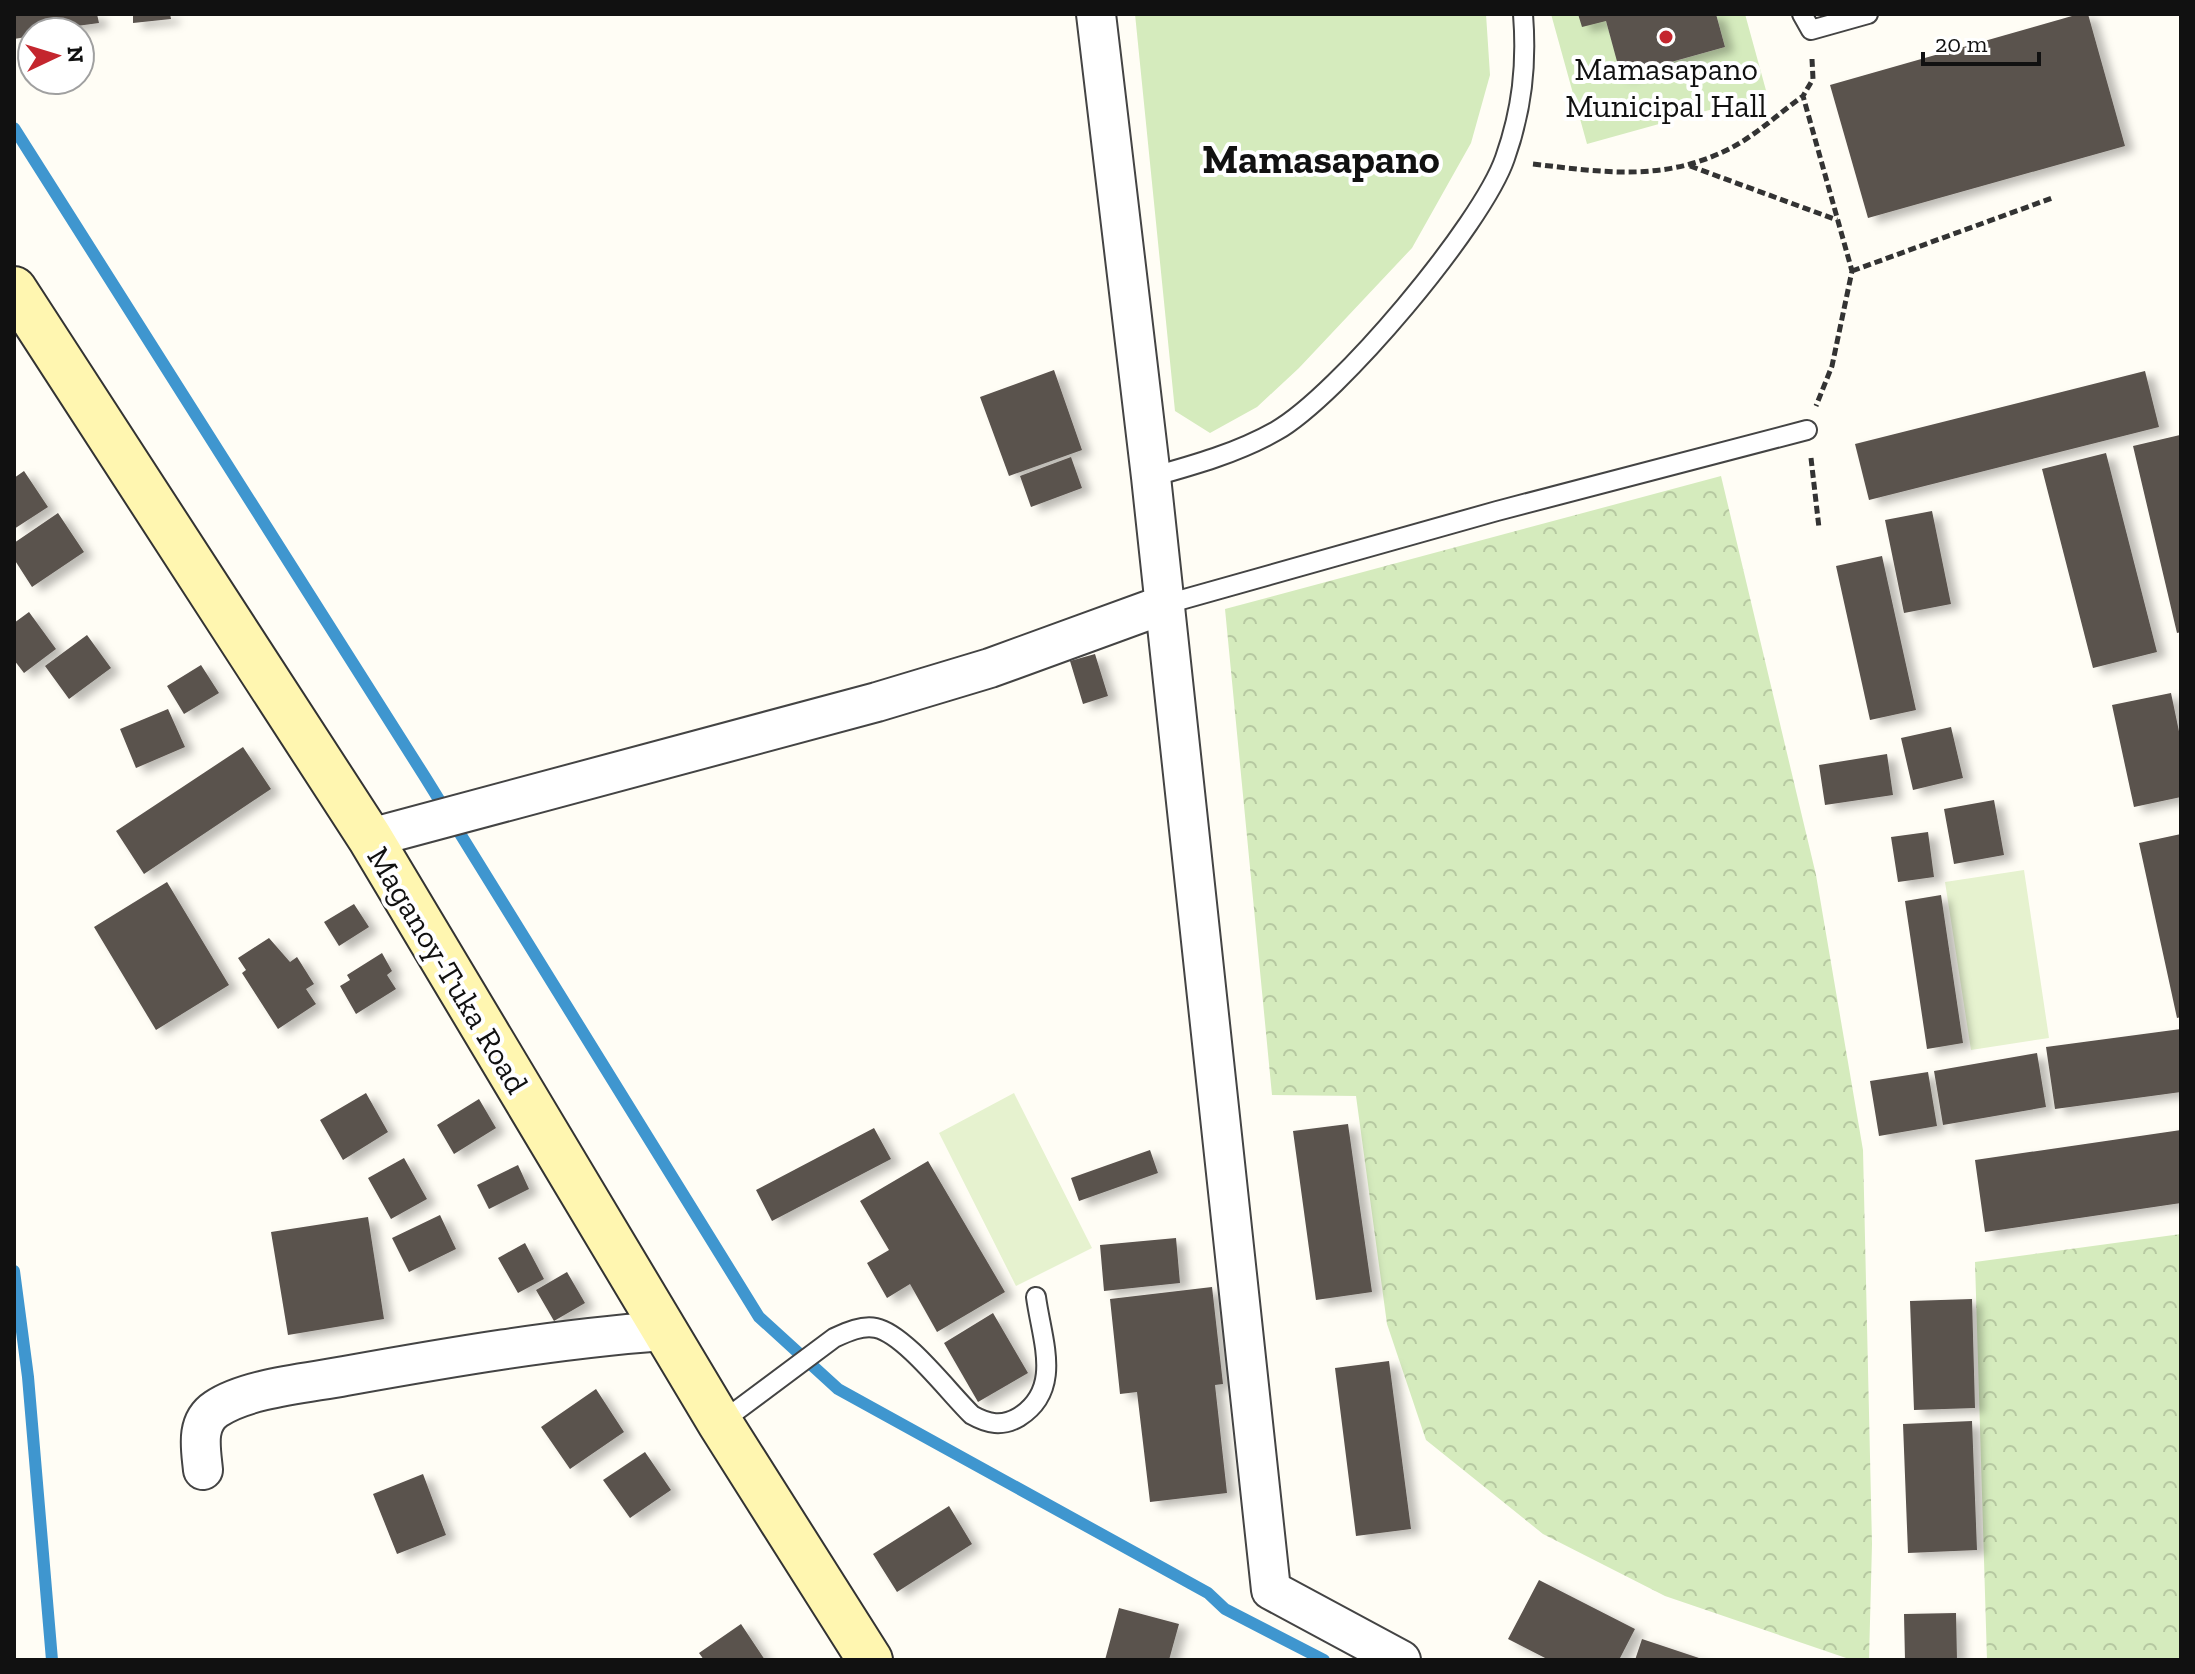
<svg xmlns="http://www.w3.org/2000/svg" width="2195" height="1674" viewBox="0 0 2195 1674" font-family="'Zilla Slab',serif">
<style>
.grass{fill:#d5ebbd}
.park{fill:url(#park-crowns)}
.pitch{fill:#e6f2cf}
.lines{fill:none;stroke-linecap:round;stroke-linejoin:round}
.stream{stroke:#3f96cf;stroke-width:12}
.building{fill:#5a524d;filter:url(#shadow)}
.service-casing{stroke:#444;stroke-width:22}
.minor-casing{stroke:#444;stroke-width:42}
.secondary-casing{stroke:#333;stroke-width:48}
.path{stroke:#333;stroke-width:5;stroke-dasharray:8 4;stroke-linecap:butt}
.service{stroke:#fff;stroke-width:18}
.minor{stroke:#fff;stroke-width:38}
.secondary{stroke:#fff6b0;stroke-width:44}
.poi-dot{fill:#c4262e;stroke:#fff;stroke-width:3}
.labels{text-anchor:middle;stroke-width:8;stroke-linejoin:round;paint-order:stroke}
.poi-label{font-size:32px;fill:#111;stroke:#fff}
.street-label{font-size:32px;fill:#111;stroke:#fff}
.district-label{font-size:40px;font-weight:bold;fill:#111;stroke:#fff}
</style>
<defs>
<pattern id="park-crowns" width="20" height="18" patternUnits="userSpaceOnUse" patternTransform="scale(2)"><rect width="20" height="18" fill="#d5ebbd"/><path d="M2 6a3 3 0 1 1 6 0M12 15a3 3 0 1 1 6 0" fill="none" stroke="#b6c8a1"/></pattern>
<filter id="shadow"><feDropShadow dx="9" dy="5" stdDeviation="4" flood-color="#0004"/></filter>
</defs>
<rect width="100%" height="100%" fill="#fffdf5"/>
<path class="grass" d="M1135,14H1486L1490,75L1471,143L1412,248L1299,368L1257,407L1210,433L1175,411Z
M1551,14H1578L1606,21L1622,76L1725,47L1716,14H1745L1767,94L1587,144Z"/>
<path class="park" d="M1721,476L1816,875L1863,1150L1872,1544L1869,1660H1852L1665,1596L1543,1534L1426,1440L1387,1324L1356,1096L1272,1095L1225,609Z
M2181,1234V1660H1987L1975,1262Z"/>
<path class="pitch" d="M2024,870L2049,1038L1971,1050L1945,882Z
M1014,1093L1092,1248L1016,1286L939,1133Z"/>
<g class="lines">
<path class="stream" d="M14,128L425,777L759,1317L838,1389L1208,1593L1225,1609L1324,1660
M14,1271L28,1377L52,1660"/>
</g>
<path class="building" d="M14,14H97L99,23L32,32V36L14,39Z
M133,14H170L171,19L133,23Z
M1578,14H1716L1725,47L1621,76L1606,21L1582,27Z
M2079,14H2088L2125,146L1868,218L1830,85Z
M1054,370L1082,450L1009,476L980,397Z
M2145,371L2159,427L1869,500L1855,444Z
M2180,435L2181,632L2177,633L2133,446Z
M2106,453L2157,652L2093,668L2042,469Z
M1071,457L1082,488L1031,507L1020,476Z
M24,471L48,507L14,529V478Z
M1932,511L1951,604L1904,613L1885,520Z
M58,513L84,552L32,587L14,559V543Z
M1882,556L1916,710L1870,720L1836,566Z
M29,612L56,649L24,673L14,660V623Z
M87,635L111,668L69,699L45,666Z
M1095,654L1108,696L1083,704L1070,661Z
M201,665L219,693L184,714L167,686Z
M2171,693L2181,741V797L2134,807L2112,705Z
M168,709L185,747L136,768L120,729Z
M1951,727L1963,778L1913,790L1901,738Z
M243,747L271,789L144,874L116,831Z
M1887,754L1893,795L1825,805L1819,765Z
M1994,800L2004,855L1954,864L1944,809Z
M1928,832L1934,877L1898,882L1891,837Z
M2181,834V1017L2177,1018L2139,843Z
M167,882L229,985L156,1030L94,927Z
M1941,895L1963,1043L1927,1049L1905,901Z
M354,904L369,927L339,946L324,922Z
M269,938L290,962L297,957L314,984L306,989L316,1004L278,1029L242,973L246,970L238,958Z
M382,953L392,971L387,975L396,989L356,1014L340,986L350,980L347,975Z
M2181,1029V1092L2055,1109L2046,1047Z
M2037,1053L2046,1107L1943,1125L1934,1071Z
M1928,1072L1937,1126L1879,1136L1870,1081Z
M366,1093L388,1132L343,1160L320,1120Z
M479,1099L496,1128L454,1154L437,1125Z
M1348,1124L1372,1292L1316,1300L1293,1131Z
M874,1128L891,1159L772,1221L756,1190Z
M2181,1130V1203L1985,1232L1975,1160Z
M1150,1150L1158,1173L1079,1201L1071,1178Z
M404,1158L427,1199L391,1219L368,1178Z
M928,1161L1005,1292L937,1332L910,1284L887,1298L867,1263L889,1250L860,1201Z
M518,1165L529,1189L489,1209L477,1185Z
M440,1215L456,1249L409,1272L392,1238Z
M368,1217L384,1319L288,1335L271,1232Z
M1176,1238L1180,1283L1104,1291L1100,1245Z
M525,1243L544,1279L518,1293L498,1258Z
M567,1272L585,1303L554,1321L536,1290Z
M1212,1287L1223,1384L1215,1385L1227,1493L1150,1502L1137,1392L1120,1394L1110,1299Z
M1972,1299L1975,1408L1914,1410L1910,1301Z
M993,1313L1028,1373L978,1402L944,1343Z
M1389,1361L1411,1529L1356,1536L1335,1368Z
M596,1389L624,1432L570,1469L541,1427Z
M1972,1421L1977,1550L1908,1553L1903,1424Z
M645,1452L671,1490L630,1518L603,1480Z
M423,1474L446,1535L397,1554L373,1494Z
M949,1506L972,1544L897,1592L873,1554Z
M1539,1580L1635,1629L1619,1660H1549L1508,1639Z
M1119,1608L1179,1624L1169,1660H1105Z
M1956,1613L1957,1660H1905L1904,1614Z
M741,1624L765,1660H704L699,1653Z
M1642,1639L1702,1659V1660H1635Z"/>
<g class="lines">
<defs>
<path id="service" d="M1802,14L1811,30L1868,14
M1151,477C1194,465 1237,453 1276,431C1338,396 1482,225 1505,158C1522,110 1527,65 1523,14
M1163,605L1497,511L1807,430
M720,1423L834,1338C847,1332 862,1325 876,1328C905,1334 950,1394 972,1415C988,1424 1002,1427 1019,1417C1063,1389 1042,1341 1036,1297"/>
<path id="minor" d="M1096,14L1151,477L1271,1590L1401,1660
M370,838L877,702L990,668L1163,605
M203,1470C201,1449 195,1423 216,1409C247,1388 308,1383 345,1376C451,1357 556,1339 663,1331"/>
<path id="secondary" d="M14,289L370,838L720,1423L870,1660"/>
</defs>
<use href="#service" class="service-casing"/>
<use href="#minor" class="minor-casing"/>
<use href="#secondary" class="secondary-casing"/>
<path class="path" d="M1812,59L1813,79L1803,96L1852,271L1832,366L1816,406
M1533,164C1603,172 1661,182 1727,150C1754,137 1778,114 1803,96
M1690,166L1837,220
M1852,271L2052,198
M1811,458L1819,528"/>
<use href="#service" class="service"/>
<use href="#minor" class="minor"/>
<use href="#secondary" class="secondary"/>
</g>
<circle class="poi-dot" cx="1666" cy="37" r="8"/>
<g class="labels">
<g class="poi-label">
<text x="1666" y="80">Mamasapano<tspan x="1666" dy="37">Municipal Hall</tspan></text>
</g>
<g class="street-label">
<text transform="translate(448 970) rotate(59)" y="11">Maganoy-Tuka Road</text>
</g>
<g class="district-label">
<text x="1321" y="173">Mamasapano</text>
</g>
</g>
<rect width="2195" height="1674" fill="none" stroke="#111111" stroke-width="32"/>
<g transform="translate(56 56) rotate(86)"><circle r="38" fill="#ffffff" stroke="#a0a0a0" stroke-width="2"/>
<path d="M0-6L14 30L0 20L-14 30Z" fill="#c4262e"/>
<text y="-12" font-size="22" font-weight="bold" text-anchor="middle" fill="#111111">N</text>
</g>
<path d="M1923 52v12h116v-12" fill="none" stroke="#111111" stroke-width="4"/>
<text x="1935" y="52" font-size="24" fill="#111111" stroke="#ffffff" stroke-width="6" paint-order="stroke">20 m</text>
</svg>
